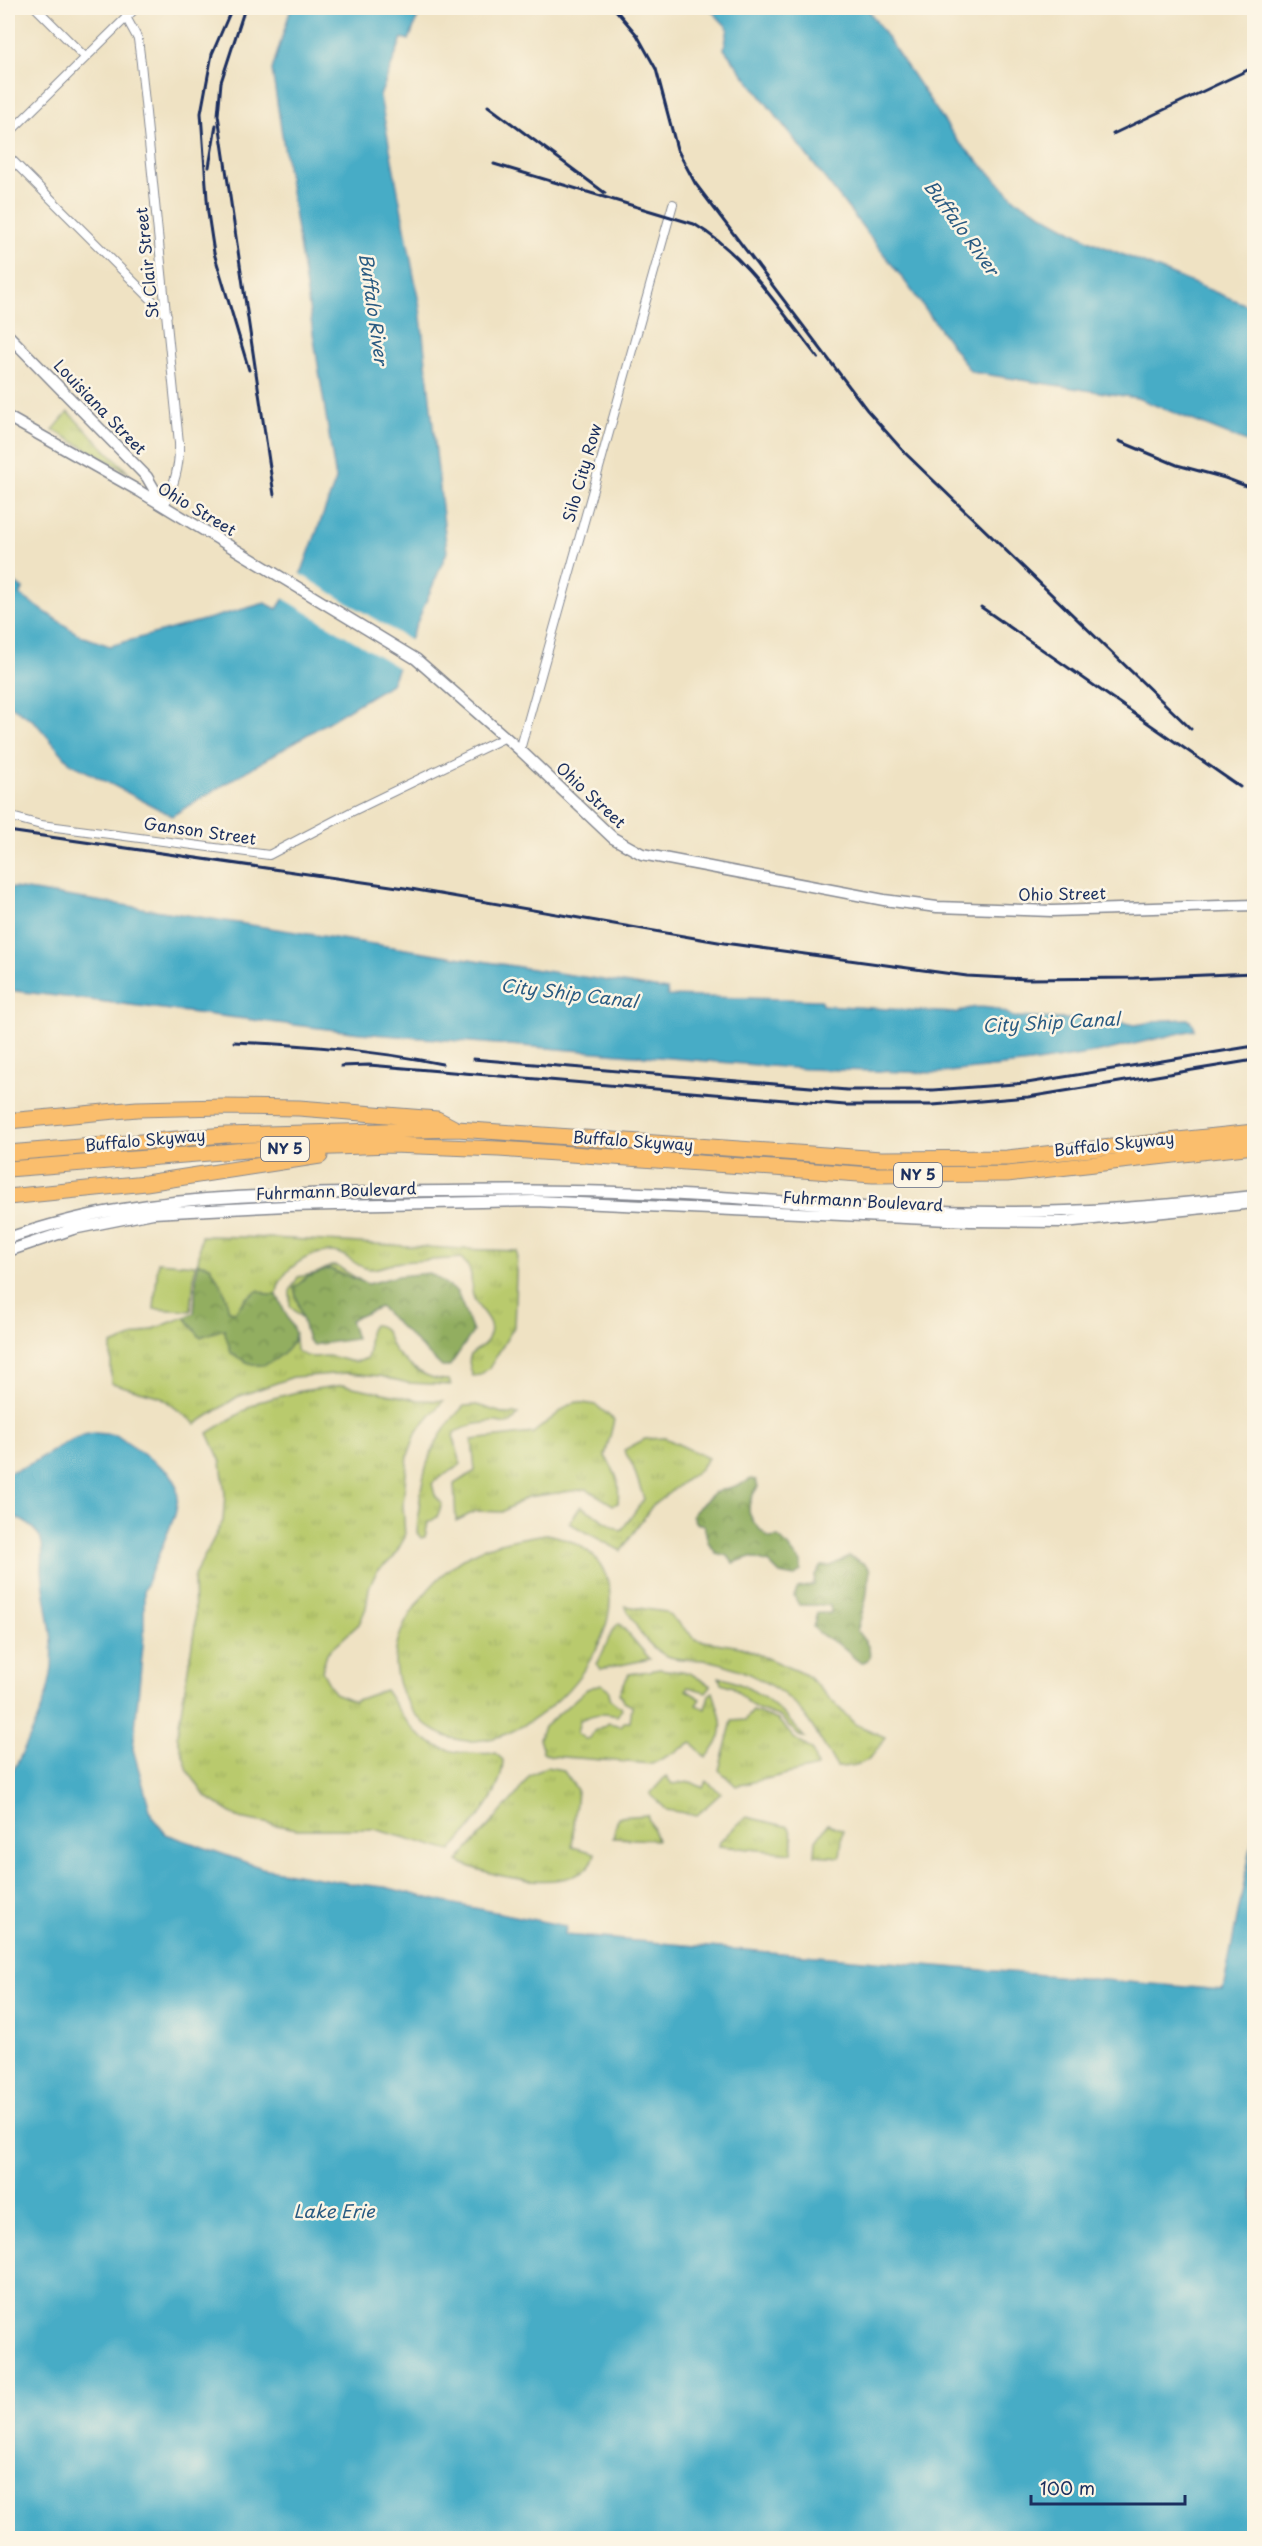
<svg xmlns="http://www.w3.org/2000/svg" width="1262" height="2546" viewBox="0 0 1262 2546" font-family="'Playpen Sans',sans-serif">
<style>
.grass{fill:url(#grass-tufts);stroke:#6a7c66;stroke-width:1.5}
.forest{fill:url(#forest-crowns);stroke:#566e5f;stroke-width:1.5}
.pitch{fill:#b9ca6d;stroke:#6a7c66;stroke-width:1.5}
.water{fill:#46acc6;stroke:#306e92;stroke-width:1.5}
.pier{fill:#efe2c3}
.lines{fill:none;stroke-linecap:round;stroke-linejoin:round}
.minor-casing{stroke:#858890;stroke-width:10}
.tertiary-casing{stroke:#858890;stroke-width:13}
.motorway-casing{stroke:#858890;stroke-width:17}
.minor{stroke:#fff;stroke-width:8}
.tertiary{stroke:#fff;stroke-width:10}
.motorway{stroke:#fabe6d;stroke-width:15}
.rail{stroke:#1b2f5e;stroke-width:3}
.labels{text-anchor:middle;stroke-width:5;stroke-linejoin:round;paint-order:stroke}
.shield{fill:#fcf5e5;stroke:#5e6a86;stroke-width:1.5}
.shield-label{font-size:15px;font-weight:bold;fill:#1b2f5e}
.street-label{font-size:16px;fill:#1b2f5e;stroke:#fcf5e5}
.water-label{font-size:18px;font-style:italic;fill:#2a5b82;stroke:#fcf5e5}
</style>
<defs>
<pattern id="grass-tufts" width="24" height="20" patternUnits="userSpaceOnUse" patternTransform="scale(1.5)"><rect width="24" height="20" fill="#b9ca6d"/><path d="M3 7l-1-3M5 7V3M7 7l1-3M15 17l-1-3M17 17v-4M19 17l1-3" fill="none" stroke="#9eae61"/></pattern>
<pattern id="forest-crowns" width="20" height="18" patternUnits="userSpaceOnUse" patternTransform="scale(1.5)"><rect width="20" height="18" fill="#92ae60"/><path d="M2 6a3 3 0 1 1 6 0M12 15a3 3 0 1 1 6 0" fill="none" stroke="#768e52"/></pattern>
</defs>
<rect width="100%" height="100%" fill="#fcf5e5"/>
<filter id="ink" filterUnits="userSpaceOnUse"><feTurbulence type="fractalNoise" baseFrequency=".0167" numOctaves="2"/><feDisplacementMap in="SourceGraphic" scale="12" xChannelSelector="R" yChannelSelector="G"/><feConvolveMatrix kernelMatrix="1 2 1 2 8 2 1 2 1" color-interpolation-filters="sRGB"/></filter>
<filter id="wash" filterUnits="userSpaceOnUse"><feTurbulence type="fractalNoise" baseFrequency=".008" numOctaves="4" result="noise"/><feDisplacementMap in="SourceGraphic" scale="24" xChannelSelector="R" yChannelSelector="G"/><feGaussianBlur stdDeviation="1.35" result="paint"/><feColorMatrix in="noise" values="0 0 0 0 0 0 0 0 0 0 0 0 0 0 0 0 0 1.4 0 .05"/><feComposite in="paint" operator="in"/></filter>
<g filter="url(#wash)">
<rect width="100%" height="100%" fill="#efe2c3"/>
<path class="grass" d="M68,412L129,473L53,430Z
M201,1236C306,1237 412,1249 517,1251L514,1327L490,1367L480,1375L473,1376C460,1345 484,1355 490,1334C494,1321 480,1311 475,1301C466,1283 479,1276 461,1258C441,1260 421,1260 401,1262C390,1263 381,1269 370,1269C359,1269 350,1257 338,1253C314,1247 277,1270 277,1295H268L259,1291L246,1298L235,1312L229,1311C224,1294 220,1281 210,1266L198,1263Z
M331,1266H337L361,1281L329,1269L294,1288L302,1318L290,1306V1291L298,1277L317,1273Z
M185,1317L200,1337L224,1328L228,1337L292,1344L295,1338L296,1350C314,1363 318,1353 334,1357C347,1360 355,1365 367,1358C373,1346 364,1334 373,1325C390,1325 387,1342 396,1352C409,1367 429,1381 449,1380L451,1385L408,1383L380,1376L347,1373L293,1377L237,1397L196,1424L161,1397L111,1383V1345Z
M343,1385L418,1400L443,1401L417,1431L408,1455L403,1504L405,1537L393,1558L377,1571L369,1588L366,1608L359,1624L327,1653L322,1671L334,1693L354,1701L385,1690C395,1704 404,1721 416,1732C438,1753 467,1755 495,1753L503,1760C502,1797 473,1823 451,1851L374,1829H297L239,1818L205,1796L188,1771L177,1736L195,1626L194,1576L223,1521L225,1495L221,1462L208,1433L258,1402L301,1391Z
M577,1402L596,1405L614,1420L605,1456C617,1475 620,1480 618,1503L613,1505L587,1489L527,1497L502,1512L476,1511L456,1521L454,1484L475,1471L472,1440L533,1433L569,1405Z
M477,1405L505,1414H518C516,1417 515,1420 512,1422C506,1427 500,1421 494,1422C479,1423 464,1425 453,1435L461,1464C452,1473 440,1474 432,1484L435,1495L442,1504L437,1517L428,1523L425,1537L421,1538L417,1533C420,1480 425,1445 464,1406Z
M665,1438L708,1458L700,1469L652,1506L621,1551L569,1523L581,1506L621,1531L644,1499L633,1466L624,1450L645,1439Z
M547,1534C690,1563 558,1755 460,1740C412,1732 382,1677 401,1632C410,1610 431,1584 450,1568C478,1545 512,1539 547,1534Z
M625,1606L666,1612L697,1640L741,1647L806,1675L855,1724L885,1737C873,1760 863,1767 837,1767C821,1742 806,1710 782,1693C762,1679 735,1666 711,1661C698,1658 682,1661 670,1657C648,1650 635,1625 625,1606Z
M619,1623L650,1659L601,1669L597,1664C604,1653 610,1630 619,1623Z
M660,1669L690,1673L711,1686L706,1692L688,1687L686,1690L701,1699L697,1705L705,1709L709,1695L713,1692C722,1720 729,1735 706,1758L692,1743L652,1764L551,1756L543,1752L539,1739L544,1727L587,1689L601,1684L608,1689L611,1700L622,1709L617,1716C603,1712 594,1714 580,1720L577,1733L585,1739L590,1738L594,1731L609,1723L621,1726L624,1722H630L632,1706L624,1702L619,1693L629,1674Z
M719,1677C756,1686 780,1708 804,1737L799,1736L780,1717L758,1709L749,1703L733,1687L721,1683Z
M753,1711L778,1720L795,1739L812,1750L817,1767L736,1786L719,1770L732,1721L745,1720Z
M546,1767L563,1770L577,1790L572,1847L595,1853C586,1899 487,1877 458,1861L516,1795L530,1775Z
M666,1776L672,1784L691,1782L703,1788L706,1781L721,1793L697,1815L667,1810L650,1794Z
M647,1815L657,1840L613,1838L618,1817Z
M746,1817L789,1827L793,1840L792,1853L719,1846L720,1841Z
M828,1824L843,1830L840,1857L815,1855L816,1840Z"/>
<path class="forest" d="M197,1263L210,1266L224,1291L229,1311L235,1312L246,1298L259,1290L268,1295H277L295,1333C295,1347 271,1367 257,1365C247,1364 239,1358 231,1353L224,1329L200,1337L185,1317L194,1313Z
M329,1269L368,1284L398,1276L430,1273L457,1292L473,1332L449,1367H442L380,1307L350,1320L356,1339L313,1345L308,1340L294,1288L307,1277Z
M751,1479L756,1480L758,1487C741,1509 750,1522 769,1538L778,1537C789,1545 792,1553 801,1563V1571L794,1577L780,1574L769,1563L750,1557L733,1563L728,1556L716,1553L708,1542L704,1525L696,1523L692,1516C695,1510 710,1496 715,1493C727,1487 739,1487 751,1479Z
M849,1556L865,1564L870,1570L866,1599L857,1631C864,1641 872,1646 869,1659L862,1663C852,1659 851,1652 843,1647C831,1639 824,1639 813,1627L817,1613H831L830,1605H799L794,1596L798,1588L814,1585L815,1575L821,1566H831Z"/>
<path class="pitch" d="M158,1262L195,1265L191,1311L154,1309Z"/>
<path class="water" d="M291,8H421L409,40L402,38L380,96L420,308L447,552L391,684L172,816L70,763L34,721L8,704V578L23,589L20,595L81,636L110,646L265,603L277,609L302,571L336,480L272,70Z
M709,8H867L957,140L1016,200L1092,242L1254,308V445L1137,398L971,372L904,280L724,49L728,28Z
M8,887L667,990L668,996L821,1000L822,1005L956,1013C973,1004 998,1006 1013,1017L1116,1021L1135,1025L1164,1020L1188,1019L1194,1025V1030L1100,1052L1030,1063L939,1073L806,1069L360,1033L8,990Z
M95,1433L116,1435L170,1473L176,1483L178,1498L175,1515L144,1590V1635L133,1749L152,1817L166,1834L262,1868L347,1883L385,1887L444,1902L566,1926L565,1935L1223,1990L1254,1832V2538H8V1780C24,1751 46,1708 51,1674C57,1640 44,1604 42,1570C42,1559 45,1544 38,1534C31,1525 19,1518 8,1515V1472C40,1466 62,1436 95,1433Z"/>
<path class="pier" d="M297,572L413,642L402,670L281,597Z"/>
</g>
<g filter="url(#ink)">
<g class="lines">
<defs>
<path id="minor" d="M36,8L85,57
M126,17L138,39L141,63L179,443C180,467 174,485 164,506
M8,134L136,8
M8,156L167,315
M520,750L673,204
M8,816L41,825L269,855L351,812L506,737"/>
<path id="tertiary" d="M8,335L147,477L162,503
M8,417L139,491L416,659L520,750L613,838L642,854L884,900L937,907L1052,911L1254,905
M8,1238C42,1227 76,1217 111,1211C197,1195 287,1195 374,1192C477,1190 580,1189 683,1195C787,1200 892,1212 997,1212C1083,1213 1169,1205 1254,1196
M8,1251L73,1229L153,1213L287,1206L535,1201L970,1221L1064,1222L1254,1203"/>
<path id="motorway" d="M8,1121L137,1109L223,1107L299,1108L437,1119L454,1128
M8,1153L225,1135L457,1129L881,1159L1007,1158L1254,1132
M8,1169L247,1150L392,1145L499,1149L873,1175L1007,1174L1254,1146
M8,1197L146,1183L320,1156"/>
</defs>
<use href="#minor" class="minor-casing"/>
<use href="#tertiary" class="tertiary-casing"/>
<use href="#motorway" class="motorway-casing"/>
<use href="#minor" class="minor"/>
<use href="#tertiary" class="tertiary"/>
<use href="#motorway" class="motorway"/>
<path class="rail" d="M232,8L212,54L201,113L208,213L214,253L249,370
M245,8L221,82L218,115L274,495
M614,8L637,35L656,69L677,149L695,183L867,410L905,453L1191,729
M488,106L605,193
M1113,134L1254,67
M494,164L694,224C746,255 780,310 818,358
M209,167L216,125
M1119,441L1177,465L1225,478L1254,489
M981,607L1240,787
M8,831L405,888L724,943L967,976L1027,979L1134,978L1254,973
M234,1042C305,1045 373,1050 442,1064
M473,1059L847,1090H933L1027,1083L1254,1046
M341,1066L369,1065L845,1105H933L1028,1097L1254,1060"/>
</g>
</g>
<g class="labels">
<g class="shield">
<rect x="261" y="1137" width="48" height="24" rx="4.5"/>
<rect x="894" y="1163" width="48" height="24" rx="4.5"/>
</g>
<g class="shield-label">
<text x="285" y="1154">NY 5</text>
<text x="918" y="1180">NY 5</text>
</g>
<g class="street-label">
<text transform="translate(147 263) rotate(-96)" y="6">St Clair Street</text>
<text transform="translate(100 407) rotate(46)" y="6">Louisiana Street</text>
<text transform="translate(582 473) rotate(-74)" y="6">Silo City Row</text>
<text transform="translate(197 509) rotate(31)" y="6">Ohio Street</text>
<text transform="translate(591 795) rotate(43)" y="6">Ohio Street</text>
<text transform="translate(200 831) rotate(8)" y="6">Ganson Street</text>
<text transform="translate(1062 894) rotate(-1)" y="6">Ohio Street</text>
<text transform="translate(145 1140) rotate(-5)" y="6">Buffalo Skyway</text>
<text transform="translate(633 1141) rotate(4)" y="6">Buffalo Skyway</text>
<text transform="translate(1114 1144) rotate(-6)" y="6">Buffalo Skyway</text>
<text transform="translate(336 1191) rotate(-2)" y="6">Fuhrmann Boulevard</text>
<text transform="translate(863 1201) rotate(3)" y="6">Fuhrmann Boulevard</text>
</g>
<g class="water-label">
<text transform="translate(961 228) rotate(54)" y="6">Buffalo River</text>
<text transform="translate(373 309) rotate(82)" y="6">Buffalo River</text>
<text transform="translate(569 994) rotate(7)" y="6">City Ship Canal</text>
<text transform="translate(1051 1023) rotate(-3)" y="6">City Ship Canal</text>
<text x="334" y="2218">Lake Erie</text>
</g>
</g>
<rect width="1262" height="2546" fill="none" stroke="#fcf5e5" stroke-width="30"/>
<path d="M1031 2495v9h154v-9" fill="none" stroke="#1b2f5e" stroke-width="3"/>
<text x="1040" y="2495" font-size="18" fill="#1b2f5e" stroke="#fcf5e5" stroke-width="4.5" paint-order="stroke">100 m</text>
</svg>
